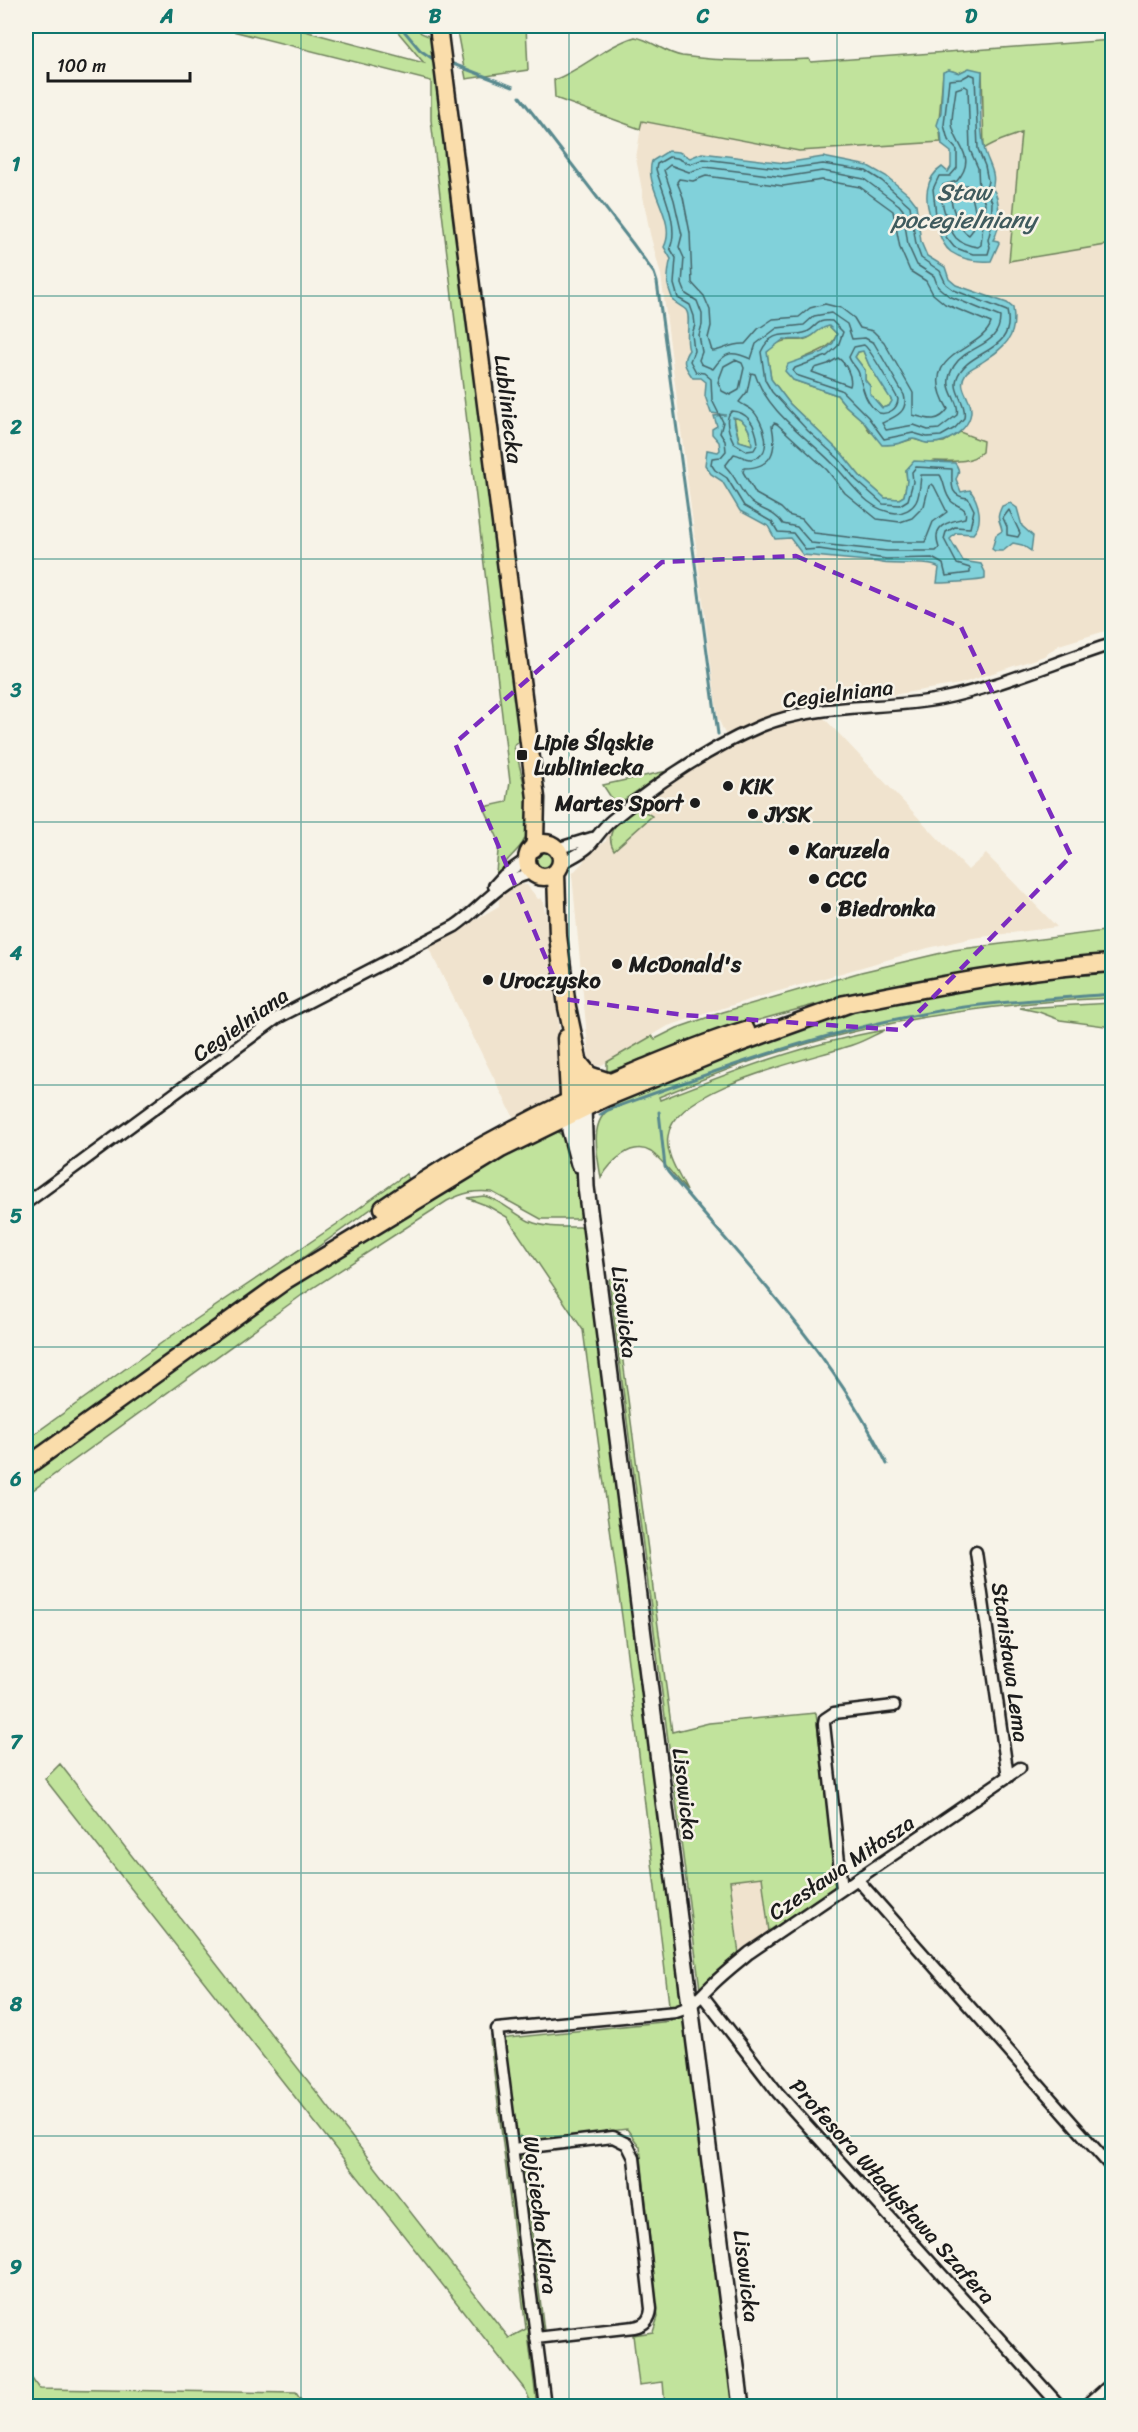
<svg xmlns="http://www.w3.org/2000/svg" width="1138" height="2432" viewBox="0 0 1138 2432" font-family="Sriracha,sans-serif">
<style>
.built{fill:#f0e3ce}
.green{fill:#c1e39c;stroke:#6e805c;stroke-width:1.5}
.water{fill:#81d1da;stroke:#59898e;stroke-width:1.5;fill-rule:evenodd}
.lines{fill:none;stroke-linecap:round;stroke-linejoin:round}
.shore{stroke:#446468;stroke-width:1.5}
.stream{stroke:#59898e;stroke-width:3}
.minor-casing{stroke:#1c1c1c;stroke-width:15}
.secondary-casing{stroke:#1c1c1c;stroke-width:20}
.primary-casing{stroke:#1c1c1c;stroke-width:21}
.trunk-casing{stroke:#1c1c1c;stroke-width:21}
.minor{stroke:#f7f3e8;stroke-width:10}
.secondary{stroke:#f7f3e8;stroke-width:15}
.primary{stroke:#faddab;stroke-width:16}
.trunk{stroke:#faddab;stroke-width:16}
.marked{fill:none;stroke:#7b2cbf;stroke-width:4.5;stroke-dasharray:12 8;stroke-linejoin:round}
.grid{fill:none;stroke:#0f766e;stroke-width:1.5;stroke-opacity:0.55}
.poi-dot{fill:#1c1c1c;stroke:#f7f3e8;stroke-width:2}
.labels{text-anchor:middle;stroke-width:5;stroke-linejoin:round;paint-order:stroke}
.street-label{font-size:22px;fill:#1c1c1c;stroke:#f7f3e8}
.poi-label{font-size:22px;font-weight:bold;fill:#1c1c1c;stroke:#f7f3e8;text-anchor:start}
.water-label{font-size:24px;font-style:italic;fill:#3f5b5e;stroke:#f7f3e8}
.neatline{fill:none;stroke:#0f766e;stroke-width:2}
.grid-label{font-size:20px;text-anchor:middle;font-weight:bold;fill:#0f766e}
</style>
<rect width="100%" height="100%" fill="#f7f3e8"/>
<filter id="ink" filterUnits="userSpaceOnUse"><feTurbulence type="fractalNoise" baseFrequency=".0167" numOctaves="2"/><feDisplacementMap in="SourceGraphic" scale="12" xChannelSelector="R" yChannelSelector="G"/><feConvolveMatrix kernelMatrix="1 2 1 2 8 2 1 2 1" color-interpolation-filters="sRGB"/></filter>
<g filter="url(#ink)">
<path class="built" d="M1028,52L1009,261L1112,244V629L1059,645L1044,656L960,684L892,695L844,698L800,705L725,734L718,718L661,275L650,234L636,158L642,121L799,151L932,62Z
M823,717L968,870L986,854L1057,927L973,938L928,948L748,1000L668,1026L607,1062L600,1066L593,1065L589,1059L572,874L584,861L583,856L606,841L607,829L660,788L758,732L796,720Z
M520,884L527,885L538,899L542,898L548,925L561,1047L562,1084L560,1096L550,1104L515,1120L428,947L499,906V899L504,893Z
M762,1876L769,1932L740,1955L730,1881Z"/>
<path class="green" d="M213,26H286L424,63L393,26H415L421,33L433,38L519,705V742L514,746L516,758L518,759C523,784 538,819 522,844C517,851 511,856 506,862L507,868L499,876L496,872L499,841L484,807L507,802L510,782L431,120V81Z
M456,26H526L528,70L466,79Z
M635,37C652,40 664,53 682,56C724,62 766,61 809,59L811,62L1112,40V244L1009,261L1021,133C1009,138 995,141 984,149L982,71L965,70L959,73L949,70L943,73L939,121L941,142L799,151L642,121L640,129L555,98L554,80C583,69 605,46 635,37Z
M829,326L837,334C829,352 815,351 799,361L793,380L837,395L846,406L863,421L870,432L900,443L913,439L927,443L944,442L960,432L983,441L982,452C969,464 952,461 935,461C926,462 915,467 906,470L907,481L904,496L899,499L885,498L860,476L843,455L790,404L771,379L767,352C787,331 796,347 812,336C820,330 818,328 829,326Z
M863,351L869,365L893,401L889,406L882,408L870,394V386L865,380V370L855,357L858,352Z
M734,417C747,420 751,432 752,445L739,441Z
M667,771L616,805L603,785Z
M639,808L652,816L614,850C602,829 623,818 639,808Z
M535 860a9 9 0 1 1 18 0a9 9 0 1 1-18 0Z
M1112,930V955L1053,960L839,998L730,1028L607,1072V1062L652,1036L655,1039L677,1028L723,1012L861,972L954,950Z
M1112,971V998C1000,1002 886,1019 779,1052C738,1064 698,1081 659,1097L660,1100C734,1071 807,1043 885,1030C874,1035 863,1042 852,1045C812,1059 674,1087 668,1136C665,1155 679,1174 687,1191C676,1179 664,1161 651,1152C631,1140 610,1163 601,1178C597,1151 587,1118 617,1104L615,1097L824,1018L883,1004L985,985Z
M1112,1003V1027L1060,1020L1039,1012L1020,1008Z
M552,1129C576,1136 580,1191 584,1213L578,1219H541L492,1192C474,1190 463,1193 447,1201L302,1295L26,1495V1476L339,1252L421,1203Z
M406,1174L410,1181L26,1456V1440L167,1339L337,1224Z
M484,1196C501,1200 513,1213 529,1221C546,1228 562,1227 580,1227L584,1229L730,2364L733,2406H665L663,2382L639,2385L633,2335L653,2332L658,2317L640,2147L627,2129L527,2141L520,2136L545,2339L528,2334L537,2406H532L526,2391L45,1779L60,1764L509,2338L526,2329L490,2040L671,2021L626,1646L583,1330L507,1217L488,1206L467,1198Z
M612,1278L672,1732L709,1723L816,1713L836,1886L769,1932L762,1877L730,1881L739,1955L700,1989L609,1280Z
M26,2370L39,2389L296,2393L305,2406H26Z"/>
<path class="water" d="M969,68L982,71C981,96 979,123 984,147C986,161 998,173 992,188C1001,198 1001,229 993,240L998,241L999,243L991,261C978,262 963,260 951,252C943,246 940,237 938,229C936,224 932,221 931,217C924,199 925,178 942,167L948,172L951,167V152L942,145L941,133L937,125L941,112L943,72L949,70L959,73Z
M668,151L679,152L690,158L702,153L785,163L823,157L868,166L886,176L909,195L916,204L921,242L927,256L945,267L949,279L956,285L1007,303L1013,308C1018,339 1003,348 981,363C976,366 969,369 966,373C959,383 964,390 968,399C981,423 949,446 927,443C922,443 918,439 913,439C909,439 904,442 900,443C894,445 888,445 882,445L863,421L846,406L837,395L793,380L785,371L788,364L823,352L833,343L837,334L829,326C820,328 820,330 813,335C805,341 793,340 784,339L767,352L771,379L790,404L843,455L860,476L885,498L899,499L904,496L907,481L906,470L914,461L955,463C959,469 960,472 956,479L961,492L970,490C979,502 984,522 973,534L956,533L950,539L963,561L981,564L985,572V579C980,581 947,583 937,583L939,568C929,560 893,567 877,562L803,555L790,538L775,539L768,526L740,511L722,481L711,474L705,465L707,450L718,452L720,450L719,442L712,434V429L717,426L714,416L726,415L711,413L705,396L706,382L701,378H693C686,368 680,362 689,350C684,337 692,318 686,310C683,307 677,304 673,301C672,296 669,291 668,285C667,282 669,263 671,259L664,247C678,220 643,187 652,161ZM863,351L869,365L892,401L889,406L882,408L870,394V386L865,380V370L855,357L858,352ZM733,417C747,419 751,433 752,445L739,441Z
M1010,503L1017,508L1022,526L1033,536L1031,551L1022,545L1013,543L1003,551H995L992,549L996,535L1002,531C1000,518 995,521 1002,506Z"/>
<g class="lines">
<path class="shore" d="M970,74L975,76L978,149L985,166L988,181L986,189L992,202L991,228L988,240L990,247L988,254H973L964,251L954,247L946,237L943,225L936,215L933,189L939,176H950L957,168V150L948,140L944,125L949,80L961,79Z
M965,86L968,88L970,150L978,168L979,190L985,203L981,245L978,247C970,246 962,244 956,238C949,230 937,195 943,185L957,181C979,155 953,145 952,123C952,112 955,99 956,89Z
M669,157L677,158L690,164L704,159L785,169L823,164L866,171L882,181L910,206L916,244L921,258L940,271L946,284L954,290L1007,311C1017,353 967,349 957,378C952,392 967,402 964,418L955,428L941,436L927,437L913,433L884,439L868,417L841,390L796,375L793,371L795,368L827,356L838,346L843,332L832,321C816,319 817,327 807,332C790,339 773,326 761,352L765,380L772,392L808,431L839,459L856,480L883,504L900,505L908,500L913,482L912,472L916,467L952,469C952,485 949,496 968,498L974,510L970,528L955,527L946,532L944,539L957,564L970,568V573L946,576L943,564L932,558L886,559L819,549L806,550L793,533L778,532L772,522L744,506L727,478L715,470L711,464L712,458L721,457L726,451L725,441L720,433L723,422L712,400L711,379L704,373L696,372L690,361L694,351L692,334L695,325L694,316L690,305L678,298L674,284L676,258L670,248C680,226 662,191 656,169L657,164Z
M670,165L689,172L705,167L784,177L822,171L839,174L864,179L899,205L903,210L908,245L917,265L934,276L938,287L949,296L1000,317C1000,347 968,344 954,366C939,390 961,398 957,415L939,429L928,430L914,425L886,430L882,423C895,417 909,412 904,395L874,343L865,338L852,339L847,324L831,313L814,316L804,325L777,328L756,344L751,359C733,351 726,350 713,369L701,364L699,360L702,352L699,335L702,325V314L697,301L686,294L682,284L684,258L679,247L682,235L674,200L664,170Z
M706,176L783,186L822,180L838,183L860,187L893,211L900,248L910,271L926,281L933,294L945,304L991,323C982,352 914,352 948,409C938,424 927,419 913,415V393L884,342L873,331L860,328L854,318L841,308L825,304L810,308L799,317L773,319L758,329L745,344C729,343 723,351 712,351L708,338L711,326L710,310L704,296L692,283L690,233L683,197L677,182L679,179L693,181Z
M966,185L970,187C972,202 982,221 969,235C959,231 952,207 950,196Z
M864,345C870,349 893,390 898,399C898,409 888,415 879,413C865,403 863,389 859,374C858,368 851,364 849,357L854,347Z
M838,358C845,362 853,377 850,386L812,372L815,368L828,364Z
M735,360L742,363L744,368L739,390L730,395L722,391L718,382L724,366Z
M751,373L755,374C768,413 805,435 833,464C852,483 867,511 896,513C904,513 912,509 916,502C920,495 920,484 921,475H940C945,482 944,495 952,502C959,508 968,506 965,518C947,522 931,525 939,548L936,551H887L811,543L797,527L783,524C775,511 761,511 751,502C740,492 736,476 725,466L734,454C741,455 745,460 752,459C776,455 763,420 752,410C748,407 743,405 739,402L747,392Z
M732,411C750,412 756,428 758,443L754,450L747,451L734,443C729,433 723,418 732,411Z
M774,423L777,424L827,470L845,493L877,519L900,522L912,518L924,506L929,486L932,484L934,486L947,512L933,522L925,542H889L814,533L802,519L788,515L781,508L756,494L743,472L744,468C773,468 777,450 772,426Z
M1009,510L1020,533L1018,537L1007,535V527L1003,518Z"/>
<path class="stream" d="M400,26L420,50L433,59
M453,64L513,87
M520,97L633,244L654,273L657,282L718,734
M659,1112L665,1167L668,1172C746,1265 834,1354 887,1464
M600,1115L608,1110C712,1072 814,1034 922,1014C984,1002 1049,999 1112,994"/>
<defs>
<path id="minor" d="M556,849L592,838
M561,864C570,858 580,854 588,847C596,839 602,828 612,820C657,783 707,749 761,726C817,703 882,710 940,699C999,687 1055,662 1112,644
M494,886L504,875L528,858
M26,1203L277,1018L455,926C482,908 501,877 534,873
M976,1552L1008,1777
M857,1879L1112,2168
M842,1889L824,1724L825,1719L834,1713L894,1706
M703,1996L778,2093L1060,2406
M513,2149L613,2137L627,2144L634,2158L651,2309C650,2320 645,2325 634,2327L536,2338
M545,2406L497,2029L676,2012C693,2007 701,1995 713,1984C724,1973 737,1963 749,1953L1020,1768
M1086,2406L1112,2383"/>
<path id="secondary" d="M583,1108L586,1187L741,2406
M570,1114V1130L579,1164"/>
<path id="primary" d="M438,26L536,798L535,841L533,849
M527 860a17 17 0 1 1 34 0a17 17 0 1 1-34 0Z
M556,873L558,936L567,1007L583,1083V1107
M566,1038L570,1114"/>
<path id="trunk" d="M841,1005C931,987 1020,969 1112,963
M580,1064L589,1075L610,1082
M383,1208C465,1151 552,1106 644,1068C678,1054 711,1040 746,1030
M26,1467L286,1280L501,1149L605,1098L740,1043L851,1003"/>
</defs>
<use href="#minor" class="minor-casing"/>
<use href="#secondary" class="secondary-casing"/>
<use href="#primary" class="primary-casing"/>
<use href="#trunk" class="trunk-casing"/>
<use href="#minor" class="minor"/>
<use href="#secondary" class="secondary"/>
<use href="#primary" class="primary"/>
<use href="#trunk" class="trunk"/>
</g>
</g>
<path class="marked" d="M796,556L961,627L1071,856L901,1030L684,1015L563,999L455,743L662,562Z"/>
<path class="grid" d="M301,26V2406M569,26V2406M837,26V2406M26,296H1112M26,559H1112M26,822H1112M26,1085H1112M26,1347H1112M26,1610H1112M26,1873H1112M26,2136H1112"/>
<g class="poi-dot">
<rect x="516" y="749" width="12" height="12" rx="3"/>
<circle cx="728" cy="786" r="6"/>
<circle cx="695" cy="803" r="6"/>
<circle cx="753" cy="814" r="6"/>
<circle cx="794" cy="850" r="6"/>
<circle cx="814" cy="879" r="6"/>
<circle cx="826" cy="908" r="6"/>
<circle cx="617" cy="964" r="6"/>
<circle cx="488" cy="980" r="6"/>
</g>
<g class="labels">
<g class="street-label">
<text transform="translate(509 409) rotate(83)" y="8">Lubliniecka</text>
<text transform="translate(838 693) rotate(-7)" y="8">Cegielniana</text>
<text transform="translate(240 1024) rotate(-35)" y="8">Cegielniana</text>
<text transform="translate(625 1312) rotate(83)" y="8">Lisowicka</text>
<text transform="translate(1011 1662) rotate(82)" y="8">Stanisława Lema</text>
<text transform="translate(686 1794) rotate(83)" y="8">Lisowicka</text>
<text transform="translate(841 1867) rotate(-34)" y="8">Czesława Miłosza</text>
<text transform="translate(893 2191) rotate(48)" y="8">Profesora Władysława Szafera</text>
<text transform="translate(541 2215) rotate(83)" y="8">Wojciecha Kilara</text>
<text transform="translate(747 2276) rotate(83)" y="8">Lisowicka</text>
</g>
<g class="poi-label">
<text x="534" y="750">Lipie Śląskie<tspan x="534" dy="25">Lubliniecka</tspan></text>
<text x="740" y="794">KiK</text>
<text x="683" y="811" text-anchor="end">Martes Sport</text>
<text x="765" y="822">JYSK</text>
<text x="806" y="858">Karuzela</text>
<text x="826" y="887">CCC</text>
<text x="838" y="916">Biedronka</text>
<text x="629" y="972">McDonald's</text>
<text x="500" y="988">Uroczysko</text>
</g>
<g class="water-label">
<text x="964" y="200">Staw<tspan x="964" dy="28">pocegielniany</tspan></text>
</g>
</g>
<rect width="1138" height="2432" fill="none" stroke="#f7f3e8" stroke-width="66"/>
<path d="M48 72v9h142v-9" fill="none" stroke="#1c1c1c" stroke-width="3"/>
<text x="57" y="72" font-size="18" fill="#1c1c1c" stroke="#f7f3e8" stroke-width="4.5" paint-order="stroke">100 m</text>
<rect x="33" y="33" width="1072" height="2366" class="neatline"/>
<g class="grid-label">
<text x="167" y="23">A</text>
<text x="435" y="23">B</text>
<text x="703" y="23">C</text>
<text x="971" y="23">D</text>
<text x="16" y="171">1</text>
<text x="16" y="434">2</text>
<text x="16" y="697">3</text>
<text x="16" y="960">4</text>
<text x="16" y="1223">5</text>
<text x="16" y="1486">6</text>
<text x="16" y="1749">7</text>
<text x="16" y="2011">8</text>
<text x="16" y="2274">9</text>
</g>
</svg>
